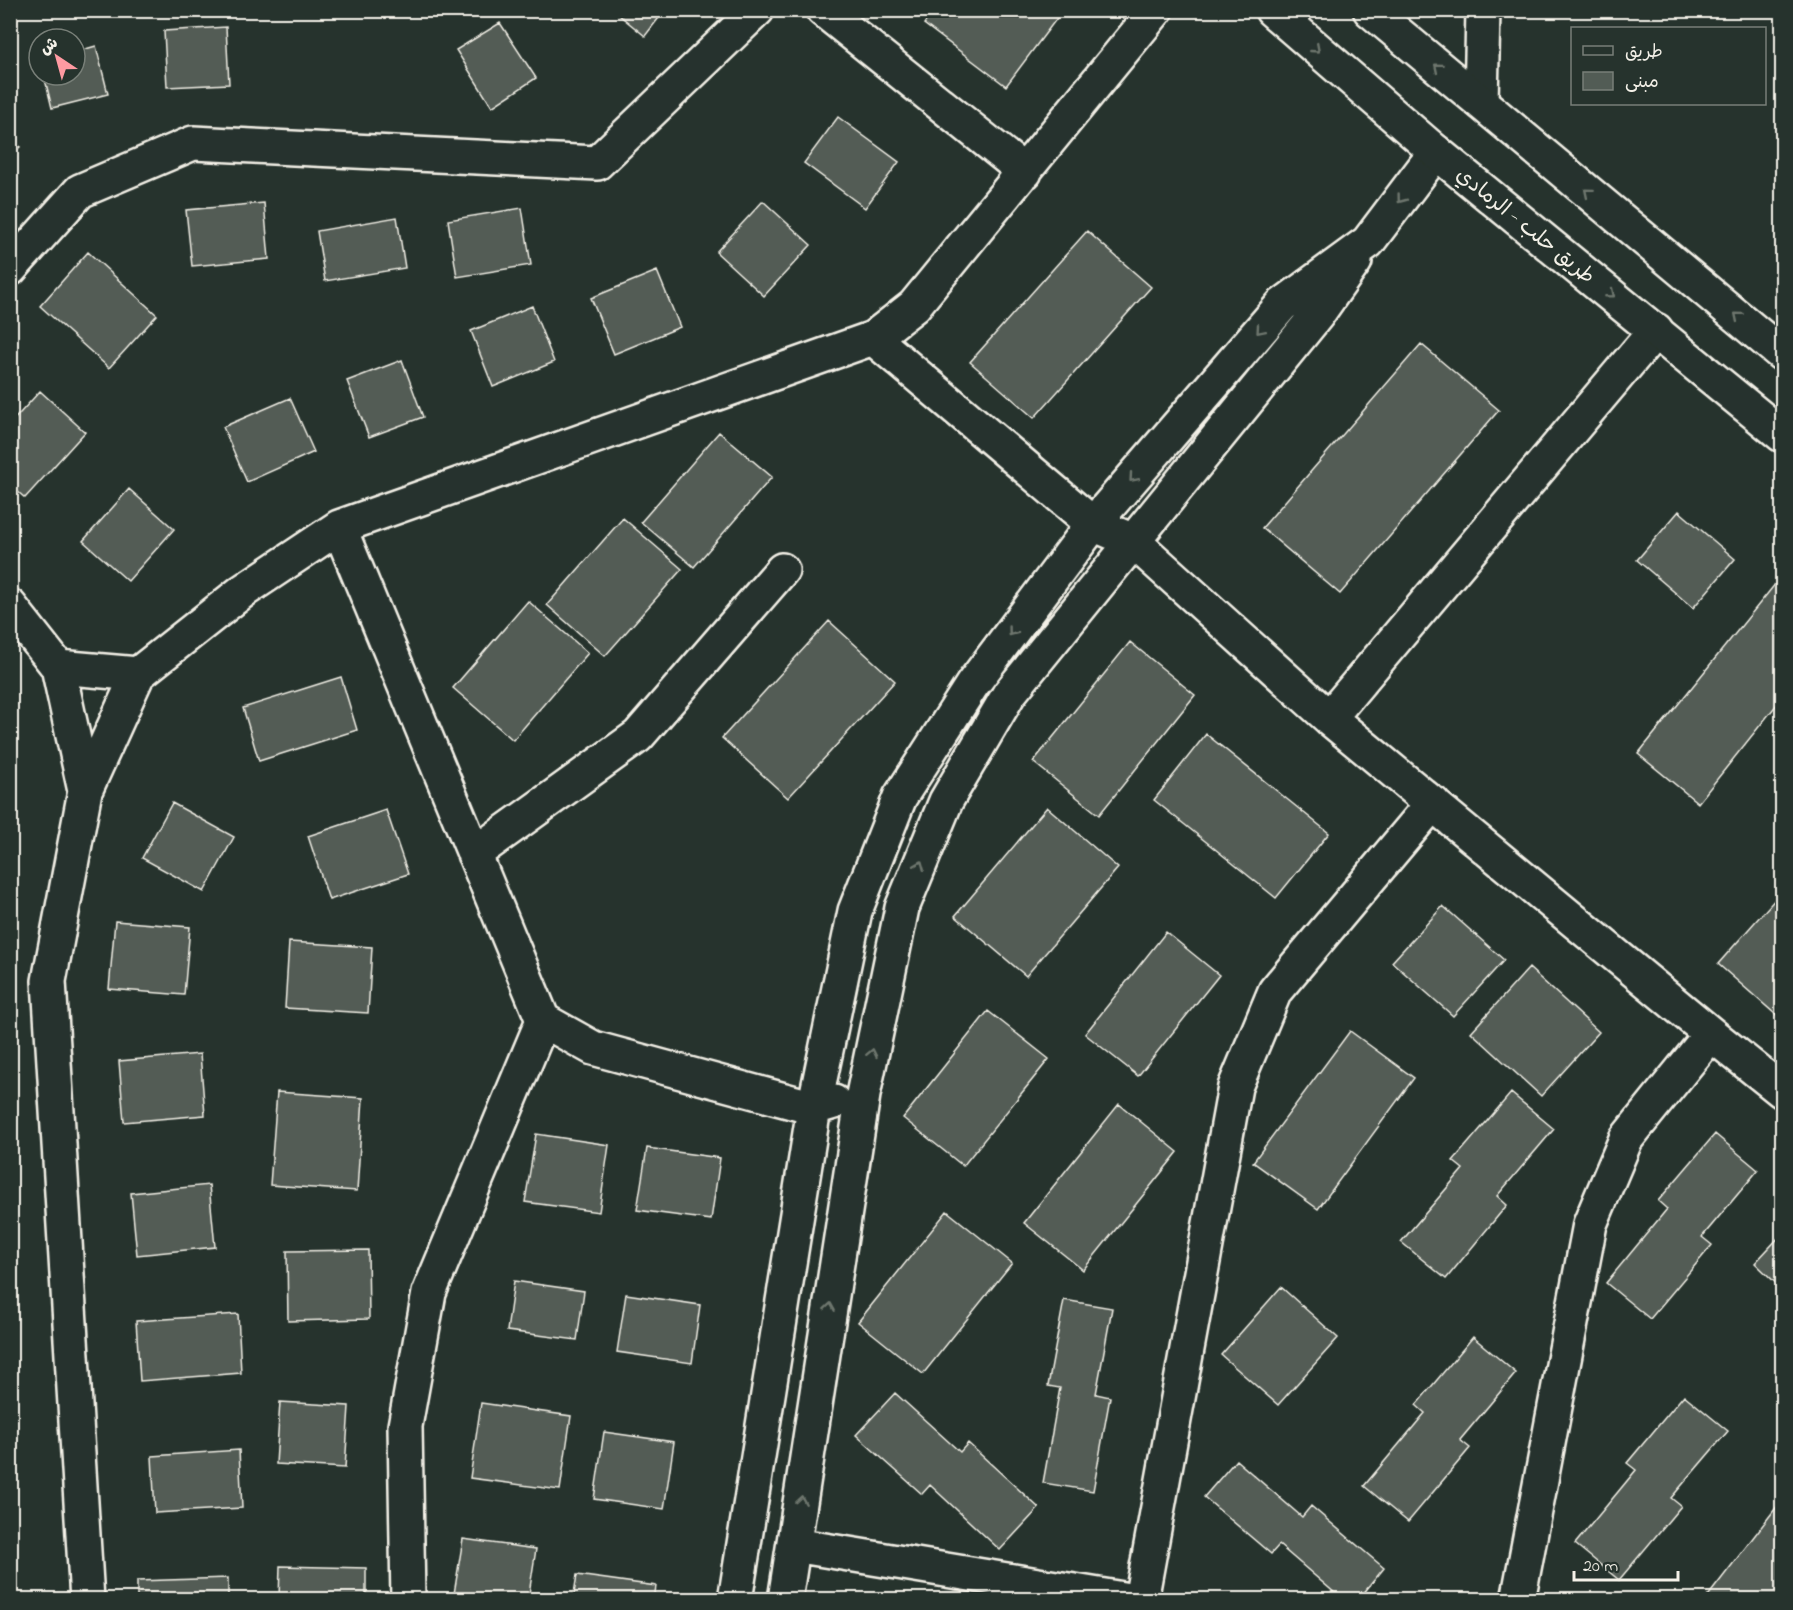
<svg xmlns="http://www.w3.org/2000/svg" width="1793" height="1610" viewBox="0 0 1793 1610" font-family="'Indie Flower','Playpen Sans Arabic',sans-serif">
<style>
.building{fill:#525c55;stroke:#f4f1e8;stroke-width:1.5}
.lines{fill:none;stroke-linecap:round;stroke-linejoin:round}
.minor-casing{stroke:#f4f1e8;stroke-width:38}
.highway-casing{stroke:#f4f1e8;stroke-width:38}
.minor{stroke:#26332d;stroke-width:33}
.highway{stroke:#26332d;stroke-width:33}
.oneway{stroke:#6e766e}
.labels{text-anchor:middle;stroke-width:5;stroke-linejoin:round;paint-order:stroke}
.street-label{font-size:21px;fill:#f4f1e8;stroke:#26332d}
</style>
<rect width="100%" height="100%" fill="#26332d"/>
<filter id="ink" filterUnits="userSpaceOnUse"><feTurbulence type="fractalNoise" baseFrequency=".0167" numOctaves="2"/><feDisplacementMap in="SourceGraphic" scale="12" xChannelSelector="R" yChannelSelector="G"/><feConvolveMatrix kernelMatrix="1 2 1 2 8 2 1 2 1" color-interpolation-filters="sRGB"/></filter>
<g filter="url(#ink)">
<path class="building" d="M613,10H665L645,36Z
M934,10H1063L1006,86L924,24Z
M500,23L536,78L492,107L456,50Z
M226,27L229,84L167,87L164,31Z
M96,46L108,94L52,108L44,75H75V52Z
M838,117L899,162L865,208L804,163Z
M10,135L20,147L10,155Z
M763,201L811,245L764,296L716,252Z
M264,203L269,259L192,266L186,210Z
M522,208L531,265L457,277L448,220Z
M397,217L405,268L325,281L317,231Z
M1087,231L1151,287L1034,418L970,362Z
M88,252L157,315L109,368L40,306Z
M657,271L680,327L614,354L591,298Z
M532,306L554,362L493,387L471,331Z
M1421,344L1499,410L1340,594L1262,528Z
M402,360L423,417L369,437L347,381Z
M40,391L85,432L25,498L10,485V424Z
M290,398L314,452L247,482L223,427Z
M719,432L772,477L694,567L641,522Z
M129,489L174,529L128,581L83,541Z
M1679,511L1735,559L1693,608L1637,560Z
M623,518L682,569L605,656L547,605Z
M1776,583L1782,588V698L1698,803L1638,754Z
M528,601L588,653L513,740L453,688Z
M829,621L895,681L788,798L722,738Z
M1130,642L1195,695L1099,815L1033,762Z
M341,677L357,730L259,761L243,708Z
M1206,734L1329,833L1276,898L1154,800Z
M172,803L234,837L204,892L142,858Z
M1047,807L1118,868L1026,976L955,916Z
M386,810L408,874L329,900L308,836Z
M1777,897L1782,902V1020L1718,964Z
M1443,906L1504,960L1453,1016L1392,962Z
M115,921L190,927L184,995L109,989Z
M1166,932L1219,975L1138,1076L1085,1034Z
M289,942L372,947L368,1013L285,1008Z
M1529,968L1599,1032L1541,1096L1471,1032Z
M988,1011L1049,1059L963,1166L903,1118Z
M1350,1031L1414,1078L1318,1209L1253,1162Z
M200,1054L205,1115L124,1122L119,1061Z
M277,1092L363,1098L357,1191L270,1185Z
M1511,1093L1554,1129L1497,1196L1507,1205L1446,1279L1401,1242L1463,1169L1453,1161Z
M1119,1104L1178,1152L1083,1270L1024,1223Z
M536,1134L609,1145L599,1212L525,1202Z
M1715,1134L1758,1170L1702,1237L1712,1245L1650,1319L1606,1283L1667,1209L1658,1201Z
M647,1148L720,1158L711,1220L637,1210Z
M209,1185L215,1247L137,1255L131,1193Z
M947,1211L1012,1263L923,1374L858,1322Z
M1782,1234V1289L1755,1263Z
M368,1250L369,1319L288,1321L287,1251Z
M514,1281L584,1291L577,1340L507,1331Z
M1281,1287L1338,1338L1278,1405L1221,1355Z
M626,1294L700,1305L692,1363L617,1352Z
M1064,1300L1112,1308L1096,1394L1110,1397L1093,1491L1043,1483L1060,1388L1048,1386Z
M238,1314L241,1373L140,1381L136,1321Z
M1473,1337L1516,1373L1460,1440L1470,1448L1408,1522L1364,1486L1425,1413L1416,1405Z
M895,1393L960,1452L968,1443L1039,1508L1000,1550L930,1485L922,1494L856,1435Z
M1684,1395L1728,1431L1671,1498L1681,1506L1619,1580L1575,1544L1636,1470L1627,1463Z
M280,1402L349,1406L345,1468L276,1464Z
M481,1403L571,1416L560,1490L470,1478Z
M604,1432L674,1442L664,1509L594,1499Z
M239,1450L242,1508L155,1513L152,1456Z
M1236,1460L1302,1517L1311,1506L1384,1568L1358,1600H1343L1279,1545L1271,1554L1204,1497Z
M1782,1500V1600H1705Z
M463,1539L536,1549L528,1600H453Z
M280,1566L366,1568V1600H279Z
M10,1567H13L14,1600H10Z
M577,1575L656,1586L654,1600H573Z
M228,1578V1600H137V1581Z"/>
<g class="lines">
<defs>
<path id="minor" d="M823,10L1025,172
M1481,102L1483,10
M10,269L80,191L193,143L597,163L757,10
M873,338L1093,524L1133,541L1329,718L1711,1034L1782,1091
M339,527L543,1020L593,1048L814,1108L834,1102
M10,606L58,667L138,674L243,591L339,527L873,338L914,306L1156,10
M58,667L85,791
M1329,718L1656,330
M474,854L638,736L782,570
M794,1545L1129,1600
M87,1600L49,981L85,791L138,674
M408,1600L405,1426L429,1293L543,1020
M735,1600L814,1108L855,911L900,797L972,685L1093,524L1282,305L1368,242L1436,152
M785,1600L863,1095L902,908L946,801L1009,694L1317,315L1355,261
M1141,1600L1235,1087L1275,991L1433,803
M1518,1600L1590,1224L1626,1139L1711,1034"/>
<path id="highway" d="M1272,10L1436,152L1782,435
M1370,10L1782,354"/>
</defs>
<use href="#minor" class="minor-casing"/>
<use href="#highway" class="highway-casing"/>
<use href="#minor" class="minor"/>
<use href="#highway" class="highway"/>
</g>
<defs><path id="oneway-chevron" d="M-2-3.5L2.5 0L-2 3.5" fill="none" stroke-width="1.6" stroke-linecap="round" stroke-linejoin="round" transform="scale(1.5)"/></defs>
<g class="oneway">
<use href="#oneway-chevron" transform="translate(1316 49) rotate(41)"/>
<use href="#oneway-chevron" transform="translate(1438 67) rotate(-140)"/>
<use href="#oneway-chevron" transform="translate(1588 192) rotate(-140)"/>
<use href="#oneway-chevron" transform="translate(1401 199) rotate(127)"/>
<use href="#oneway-chevron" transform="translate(1611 294) rotate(39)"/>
<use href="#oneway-chevron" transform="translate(1738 316) rotate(-140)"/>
<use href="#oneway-chevron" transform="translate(1260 330) rotate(131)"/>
<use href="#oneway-chevron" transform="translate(1133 478) rotate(131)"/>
<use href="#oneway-chevron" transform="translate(1012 632) rotate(127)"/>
<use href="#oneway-chevron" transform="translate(920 865) rotate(-68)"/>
<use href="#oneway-chevron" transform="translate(872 1053) rotate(-78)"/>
<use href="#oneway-chevron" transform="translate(830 1307) rotate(-81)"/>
<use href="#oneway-chevron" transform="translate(801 1500) rotate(-81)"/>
</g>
</g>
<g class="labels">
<g class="street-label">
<text transform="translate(1526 225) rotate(39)" y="7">طريق حلب - الرمادي</text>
</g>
</g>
<rect width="1793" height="1610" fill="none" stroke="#26332d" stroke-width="36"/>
<rect x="18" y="18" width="1757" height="1574" fill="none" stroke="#f4f1e8" stroke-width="2" filter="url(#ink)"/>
<rect x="1571" y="27" width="195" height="78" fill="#26332d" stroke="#787f78" stroke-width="1.5"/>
<rect x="1583" y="46" width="30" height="9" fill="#26332d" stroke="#787f78" stroke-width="1.5"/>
<text x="1625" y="57" font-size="18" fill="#f4f1e8">طريق</text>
<rect x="1583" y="72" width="30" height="18" fill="#525c55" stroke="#787f78" stroke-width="1.5"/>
<text x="1625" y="87" font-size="18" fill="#f4f1e8">مبنى</text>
<g transform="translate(57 57) rotate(324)"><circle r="28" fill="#26332d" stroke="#787f78" stroke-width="1.5"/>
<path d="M0-4.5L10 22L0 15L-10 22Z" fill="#ff9aa2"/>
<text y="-9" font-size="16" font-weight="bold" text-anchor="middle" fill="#f4f1e8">ش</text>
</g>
<path d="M1574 1571v9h104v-9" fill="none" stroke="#f4f1e8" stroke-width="3"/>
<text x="1583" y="1571" font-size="18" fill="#f4f1e8" stroke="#26332d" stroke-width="4.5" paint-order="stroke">20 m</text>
</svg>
